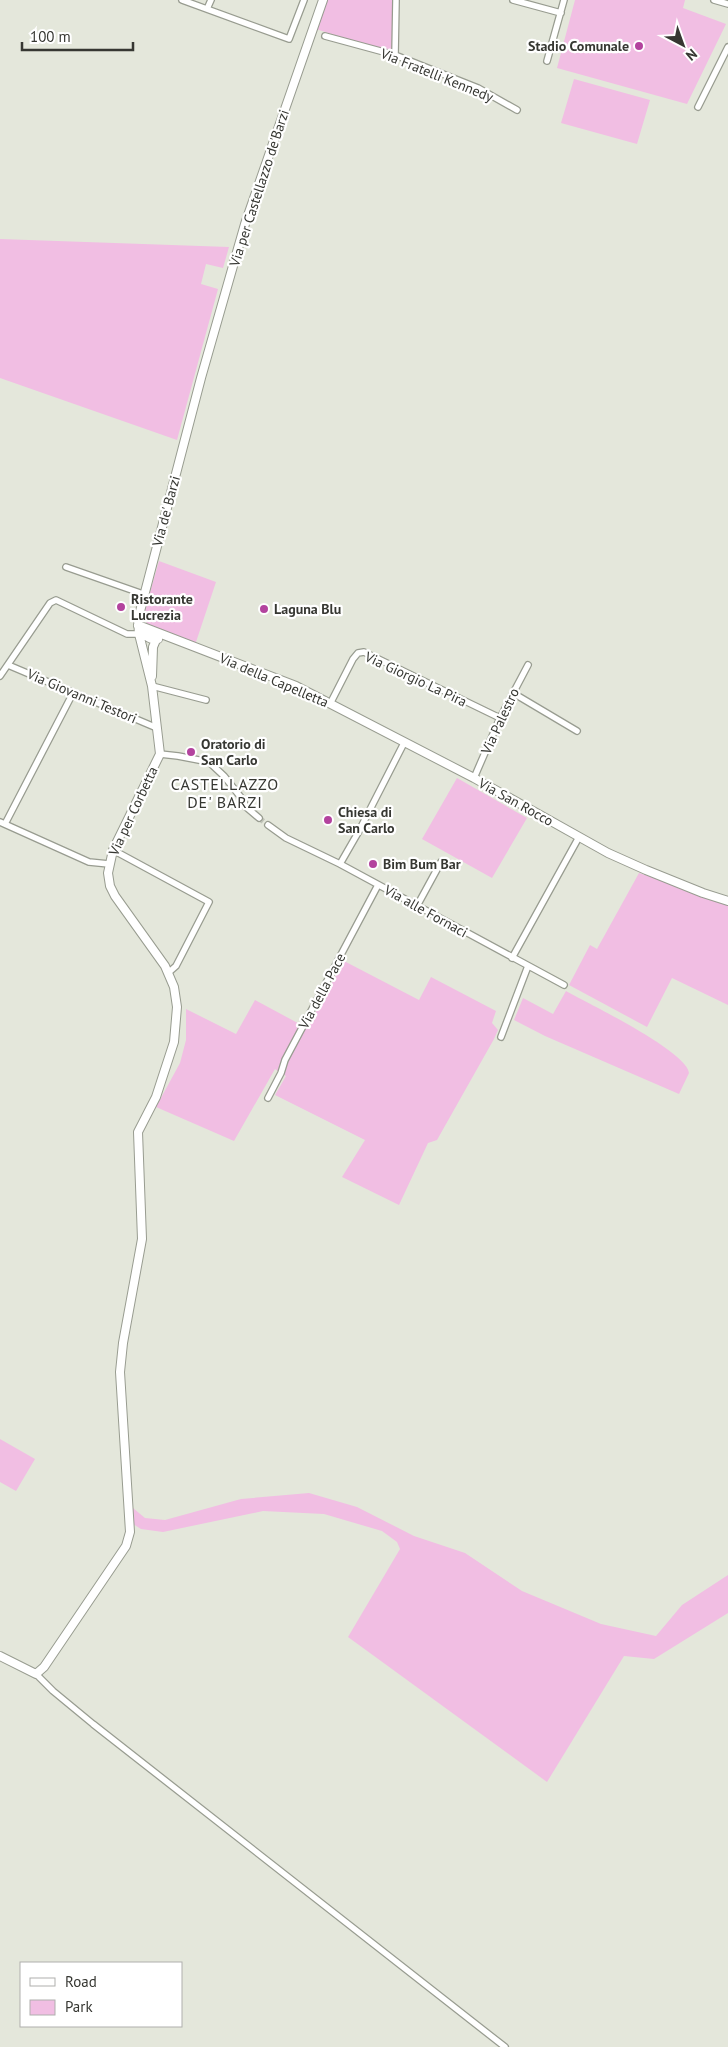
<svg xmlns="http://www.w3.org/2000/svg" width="728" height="2047" viewBox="0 0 728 2047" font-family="'PT Sans',sans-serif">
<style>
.green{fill:#f1bee3}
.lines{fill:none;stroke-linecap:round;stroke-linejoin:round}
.minor-tunnel{stroke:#c1c4b9;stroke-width:5.5;stroke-dasharray:5.5 3;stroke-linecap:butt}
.minor-casing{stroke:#989c90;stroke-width:8}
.tertiary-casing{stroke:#989c90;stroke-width:10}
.minor{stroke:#fff;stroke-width:5.5}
.tertiary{stroke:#fff;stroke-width:8}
.poi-dot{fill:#b3439e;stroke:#fff;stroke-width:2}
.labels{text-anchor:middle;stroke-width:4.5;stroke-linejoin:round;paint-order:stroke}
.poi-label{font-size:14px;font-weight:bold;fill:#363732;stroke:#fff;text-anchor:start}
.street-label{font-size:14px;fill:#363732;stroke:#fff}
.quarter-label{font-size:16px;letter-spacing:1px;fill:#363732;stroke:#fff}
</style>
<rect width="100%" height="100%" fill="#e4e7db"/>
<path class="green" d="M327,0H394V54L316,29Z
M575,0H685L683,8L726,24L687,104L557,68Z
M574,79L650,100L637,144L561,123Z
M0,239L229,247L223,268L206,264L201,284L218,289L177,440L0,378Z
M159,561L216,582L195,645L149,626L145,620L144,613Z
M457,778L527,818L492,878L422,839Z
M639,873L728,903V1005L672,978L647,1027L569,985L590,945L597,949Z
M344,961L419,1000L431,977L496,1011L492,1023L498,1030L494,1039L437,1140L428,1143L399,1205L342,1177L365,1140L275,1095L286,1076L275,1069L234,1141L156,1107L180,1063L186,1040V1009L236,1034L255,1000L307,1028Z
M566,991C587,1003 687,1051 689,1073L679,1094L545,1036L514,1020L523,998L553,1014Z
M0,1439L35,1459L16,1491L0,1482Z
M309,1493L357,1507L414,1536L465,1553L522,1591L601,1624L656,1636L682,1605L728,1575V1613L654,1659L624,1656L547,1782L348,1637L400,1549L397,1542L382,1531L324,1514L263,1511L163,1532L141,1529L133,1524V1508L145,1518L165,1520L241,1499Z"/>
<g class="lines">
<path class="minor-tunnel" d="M259,818L268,825"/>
<defs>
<path id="minor" d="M182,0L289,39L304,0
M513,0L561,13
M714,0L728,4
M207,9L211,0
M325,36L395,55L478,88L517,110
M395,55L396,0
M547,61L564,0
M698,107L728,47
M66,567L143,594
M8,665L157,728
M0,676L50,603L56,600L127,634H139
M152,686L206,700
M513,693L577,731
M330,704L353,659L358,653L364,652L500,718
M160,754L178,756L209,762L224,776L243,800L246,807L259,818
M474,778L500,718L528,665
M0,822L89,862L109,864
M5,824L73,693
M268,825L286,838L340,864L564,985
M113,850L209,902L176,966L168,973
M340,864L359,831L404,743
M417,906L441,862
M512,958L579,837
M501,1037L528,966
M268,1098L281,1073L285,1060L378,885
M36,1674L53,1691L93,1724L505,2047"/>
<path id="tertiary" d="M138,625L296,686L474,778L608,853L646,870L703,893L728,901
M138,626C142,634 150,641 158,639
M152,676L153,647L156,640
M0,1656L36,1674L44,1667L126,1546L130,1532L120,1372L123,1343L142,1239L138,1132L156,1097L174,1042L177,1007L174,987L165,966L115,896L110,886L108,873L113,850L160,754L152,686L139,634L138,619L201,378L245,224L323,0"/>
</defs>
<use href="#minor" class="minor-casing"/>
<use href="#tertiary" class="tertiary-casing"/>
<use href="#minor" class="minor"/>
<use href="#tertiary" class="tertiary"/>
</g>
<g class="poi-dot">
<circle cx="639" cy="46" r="5"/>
<circle cx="121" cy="607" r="5"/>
<circle cx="264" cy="609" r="5"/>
<circle cx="191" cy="752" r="5"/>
<circle cx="328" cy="820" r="5"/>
<circle cx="373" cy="864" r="5"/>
</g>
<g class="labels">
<g class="poi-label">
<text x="629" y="51" text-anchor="end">Stadio Comunale</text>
<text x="131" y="604">Ristorante<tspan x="131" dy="16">Lucrezia</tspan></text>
<text x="274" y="614">Laguna Blu</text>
<text x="201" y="749">Oratorio di<tspan x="201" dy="16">San Carlo</tspan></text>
<text x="338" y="817">Chiesa di<tspan x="338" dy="16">San Carlo</tspan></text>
<text x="383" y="869">Bim Bum Bar</text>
</g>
<g class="street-label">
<text transform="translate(437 75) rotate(22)" y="5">Via Fratelli Kennedy</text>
<text transform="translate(259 188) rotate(-72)" y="5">Via per Castellazzo de'Barzi</text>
<text transform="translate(166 511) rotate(-75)" y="5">Via de' Barzi</text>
<text transform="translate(416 679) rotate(25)" y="5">Via Giorgio La Pira</text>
<text transform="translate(274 680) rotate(23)" y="5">Via della Capelletta</text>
<text transform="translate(82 696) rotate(23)" y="5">Via Giovanni Testori</text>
<text transform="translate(500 721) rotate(-65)" y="5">Via Palestro</text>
<text transform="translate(516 802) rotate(29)" y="5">Via San Rocco</text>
<text transform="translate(133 811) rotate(-65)" y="5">Via per Corbetta</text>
<text transform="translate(426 911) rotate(29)" y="5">Via alle Fornaci</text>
<text transform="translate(322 991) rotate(-62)" y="5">Via della Pace</text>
</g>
<g class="quarter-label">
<text x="225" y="790">CASTELLAZZO<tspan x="225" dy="18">DE' BARZI</tspan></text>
</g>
</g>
<rect x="20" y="1962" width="162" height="65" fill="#ffffff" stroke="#afafad"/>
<rect x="30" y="1978" width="25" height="8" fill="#ffffff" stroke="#afafad"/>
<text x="65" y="1987" font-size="15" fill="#363732">Road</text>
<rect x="30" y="2000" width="25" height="15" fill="#f1bee3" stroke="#afafad"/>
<text x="65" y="2012" font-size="15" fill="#363732">Park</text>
<g transform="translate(683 45) rotate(139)" stroke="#ffffff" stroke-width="4" paint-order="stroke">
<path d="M0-4L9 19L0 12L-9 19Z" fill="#363732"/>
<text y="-8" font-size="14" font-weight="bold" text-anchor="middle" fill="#363732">N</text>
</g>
<path d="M22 42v8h111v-8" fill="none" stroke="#363732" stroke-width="2.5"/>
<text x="30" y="42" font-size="15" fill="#363732" stroke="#ffffff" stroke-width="4" paint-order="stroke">100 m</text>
</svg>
